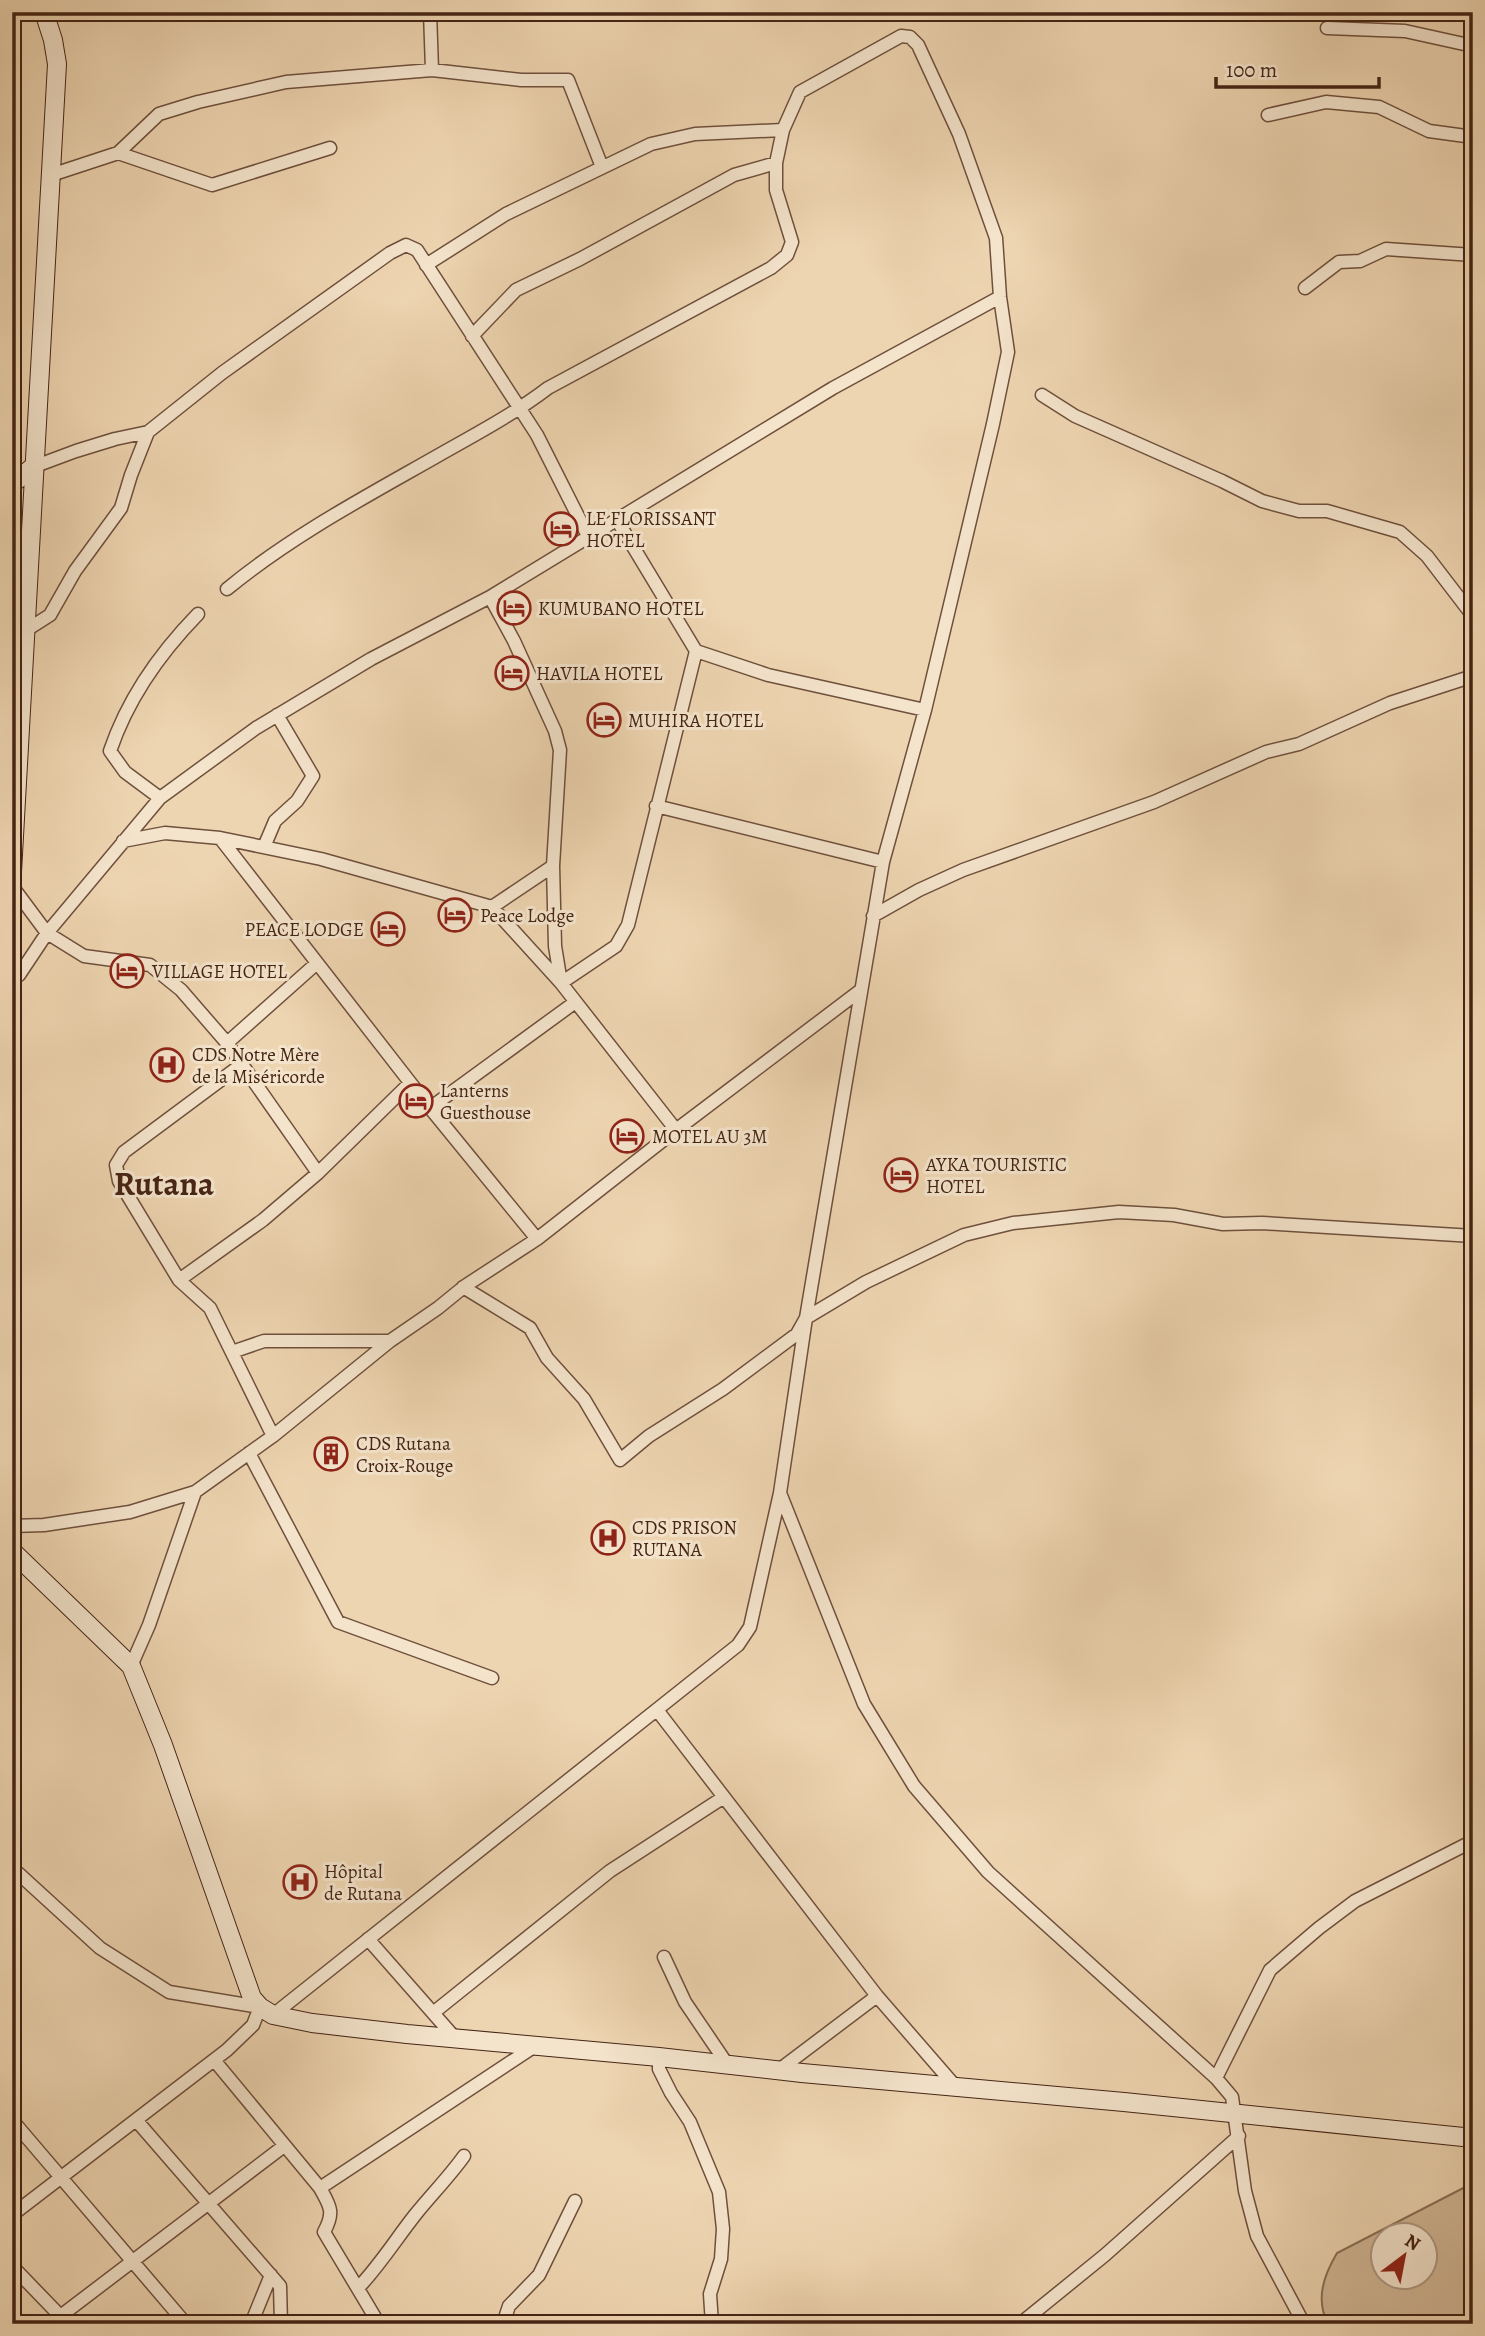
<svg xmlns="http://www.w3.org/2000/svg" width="1485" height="2336" viewBox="0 0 1485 2336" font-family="Alegreya,serif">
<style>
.green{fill:#d1b796;stroke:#8b6e56;stroke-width:2;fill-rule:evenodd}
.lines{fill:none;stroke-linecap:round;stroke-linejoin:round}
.street-casing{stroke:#6f503c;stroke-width:15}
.secondary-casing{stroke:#452415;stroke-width:20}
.street{stroke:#f4e4cc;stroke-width:12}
.secondary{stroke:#f4e4cc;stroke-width:18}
.labels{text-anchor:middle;stroke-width:6;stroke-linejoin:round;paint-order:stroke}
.poi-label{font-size:19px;fill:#452415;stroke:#f4e4cc;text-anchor:start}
.town-label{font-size:33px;font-weight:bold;fill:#452415;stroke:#f4e4cc}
</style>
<rect width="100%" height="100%" fill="#eed5b1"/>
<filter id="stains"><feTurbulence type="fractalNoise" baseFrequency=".00286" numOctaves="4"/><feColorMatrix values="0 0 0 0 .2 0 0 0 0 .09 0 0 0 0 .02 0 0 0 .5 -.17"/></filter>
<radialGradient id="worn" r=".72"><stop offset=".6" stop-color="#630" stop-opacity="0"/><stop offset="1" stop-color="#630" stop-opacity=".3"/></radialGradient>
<path class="green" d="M1473,2183V2324H1328C1315,2299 1324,2275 1337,2253ZM1384,2234H1426V2276H1384Z"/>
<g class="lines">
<defs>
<path id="street" d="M430,12L432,70
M1327,28L1405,31L1473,46
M1268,115L1326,102L1379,107L1429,131L1473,137
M118,153L159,114L198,102L286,82L432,70L521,80H568L602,167
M51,175L118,153L212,185L330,148
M426,265L506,214L651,144L695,134L783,130
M1305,288L1339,262L1360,261L1386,249L1473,255
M472,336L516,290L580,259L734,175L776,163
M1042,395L1075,416L1222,481L1262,501L1299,511H1327L1400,532L1427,556L1473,616
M33,467L76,451L115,439L148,432L222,373L390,253L406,245L417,250L537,435L588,536
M227,589C291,536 367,496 439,455C476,434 514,414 548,388L771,268L787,255L792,242L776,190V163L783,130L800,92L901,36L910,37L918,45L959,134L996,238L1000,297L1008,352L993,424L925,710L883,862L806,1318L780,1493L864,1704L914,1786L988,1872L1216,2078L1232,2097L1245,2191L1257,2236L1304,2324
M490,597L514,641L555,731L560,750L553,866L555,946L561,983L676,1130
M25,631L50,615L75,571L121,508L131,475L148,432
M696,651L768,675L925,710
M160,798L125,772L110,751C128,698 159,654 198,614
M656,806L883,862
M220,838L430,1108L537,1239
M123,841L165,833L220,838L321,859L492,907L553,866
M264,847L275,821L297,801L313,776L277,715
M12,886L47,933L84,956L150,965L181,990L227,1043L317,963
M492,907L561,983L616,946L628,925L696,651L617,520
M873,916L919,890L963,870L1154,802L1266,752L1299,744L1390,703L1473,676
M12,980L19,975L47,933L160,798L256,728L371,659L490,597L833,388L1000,297
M227,1043L318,1173
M241,1065L124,1152L116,1165L119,1181L179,1280L263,1220L318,1173L410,1083
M430,1108L574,1003
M179,1280L210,1308L273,1436
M463,1287L530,1328L547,1358L584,1399L620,1460L649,1436L723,1389L797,1334L806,1318L866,1282L964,1235L1013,1223L1119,1212L1174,1215L1223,1224L1262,1223L1473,1236
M232,1352L264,1341H390
M249,1453L338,1622L492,1678
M12,1526L44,1525L130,1512L195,1492L273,1436L390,1341L438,1308L465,1286L537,1239L676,1130L861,990
M131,1666L149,1625L195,1492
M657,1710L877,1996L779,2070
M12,1878L18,1873L100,1948L169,1992L260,2007L253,2025L227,2050L12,2215
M368,1939L455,2038
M664,1957L685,2002L727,2064
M877,1996L955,2086
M433,2013L610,1871L724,1797
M273,2015L738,1645L750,1627L780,1493
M659,2057V2069L671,2093L690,2122L719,2192L723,2229L721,2259L710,2294L712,2324
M214,2060L320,2188C330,2206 335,2212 324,2232L379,2324
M1216,2078L1270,1970L1319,1928L1355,1901L1473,1841
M12,2120L186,2324
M136,2120L280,2286L281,2324
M320,2188L535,2046
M12,2266L68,2324
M358,2288C380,2265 396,2239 415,2215C431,2195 449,2177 464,2156
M50,2324L284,2146
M251,2324L271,2275
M503,2324L509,2306L539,2275L575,2201
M1020,2324L1105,2255L1239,2136"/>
<path id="secondary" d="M12,484L33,467
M12,872L57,64L53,40L44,12
M12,1551L131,1666L163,1745L252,1998L260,2007L273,2015L312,2023L407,2034L659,2057L802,2073L1124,2102L1463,2137L1473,2136"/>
</defs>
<use href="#street" class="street-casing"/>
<use href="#secondary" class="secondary-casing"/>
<use href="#street" class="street"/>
<use href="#secondary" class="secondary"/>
</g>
<defs>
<symbol id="hotel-ring" viewBox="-11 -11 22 22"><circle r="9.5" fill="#f4e4cc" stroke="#8f2418" stroke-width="1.5"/><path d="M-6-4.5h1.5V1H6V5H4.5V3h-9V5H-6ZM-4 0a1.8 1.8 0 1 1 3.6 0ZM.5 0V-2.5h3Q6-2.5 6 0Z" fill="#8f2418"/></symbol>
<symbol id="hospital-ring" viewBox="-11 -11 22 22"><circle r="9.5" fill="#f4e4cc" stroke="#8f2418" stroke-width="1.5"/><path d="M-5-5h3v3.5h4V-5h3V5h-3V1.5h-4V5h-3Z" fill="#8f2418"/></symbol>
<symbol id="building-ring" viewBox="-11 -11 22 22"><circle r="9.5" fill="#f4e4cc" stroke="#8f2418" stroke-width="1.5"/><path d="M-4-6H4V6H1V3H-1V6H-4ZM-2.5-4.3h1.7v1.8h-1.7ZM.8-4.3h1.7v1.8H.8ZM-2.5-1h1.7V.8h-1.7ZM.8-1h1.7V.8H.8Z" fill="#8f2418"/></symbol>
</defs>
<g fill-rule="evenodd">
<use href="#hotel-ring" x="542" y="510" width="38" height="38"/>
<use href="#hotel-ring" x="495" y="589" width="38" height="38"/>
<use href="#hotel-ring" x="493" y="654" width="38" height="38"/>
<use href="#hotel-ring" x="585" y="701" width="38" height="38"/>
<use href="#hotel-ring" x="436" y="896" width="38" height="38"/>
<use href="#hotel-ring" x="369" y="910" width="38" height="38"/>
<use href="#hotel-ring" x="108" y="952" width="38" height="38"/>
<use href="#hospital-ring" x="148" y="1046" width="38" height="38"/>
<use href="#hotel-ring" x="397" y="1082" width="38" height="38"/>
<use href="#hotel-ring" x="608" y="1117" width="38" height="38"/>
<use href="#hotel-ring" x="882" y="1156" width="38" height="38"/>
<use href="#building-ring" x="312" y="1435" width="38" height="38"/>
<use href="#hospital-ring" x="589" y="1519" width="38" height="38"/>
<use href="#hospital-ring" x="281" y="1863" width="38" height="38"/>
</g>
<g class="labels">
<g class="poi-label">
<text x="586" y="525">LE FLORISSANT<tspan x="586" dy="22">HOTEL</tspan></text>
<text x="538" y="615">KUMUBANO HOTEL</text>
<text x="536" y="680">HAVILA HOTEL</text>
<text x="628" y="727">MUHIRA HOTEL</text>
<text x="480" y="922">Peace Lodge</text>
<text x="364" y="936" text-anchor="end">PEACE LODGE</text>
<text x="152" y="978">VILLAGE HOTEL</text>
<text x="192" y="1061">CDS Notre Mère<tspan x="192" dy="22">de la Miséricorde</tspan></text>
<text x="440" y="1097">Lanterns<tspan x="440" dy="22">Guesthouse</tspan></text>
<text x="652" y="1143">MOTEL AU 3M</text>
<text x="926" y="1171">AYKA TOURISTIC<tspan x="926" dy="22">HOTEL</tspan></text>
<text x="356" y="1450">CDS Rutana<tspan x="356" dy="22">Croix-Rouge</tspan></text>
<text x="632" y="1534">CDS PRISON<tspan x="632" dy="22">RUTANA</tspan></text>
<text x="324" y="1878">Hôpital<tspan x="324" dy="22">de Rutana</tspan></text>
</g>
<g class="town-label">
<text x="164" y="1195">Rutana</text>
</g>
</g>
<rect width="1485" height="2336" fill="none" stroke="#eed5b1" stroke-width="42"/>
<rect x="14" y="14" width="1457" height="2308" fill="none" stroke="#452415" stroke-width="3.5"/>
<rect x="21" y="21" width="1443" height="2294" fill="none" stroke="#452415" stroke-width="2"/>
<g transform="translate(1404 2256) rotate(32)"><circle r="33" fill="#f4e4cc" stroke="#ae9783" stroke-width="2"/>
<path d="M0-5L12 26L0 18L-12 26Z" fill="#8f2418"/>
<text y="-10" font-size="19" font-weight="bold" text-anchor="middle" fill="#452415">N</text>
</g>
<path d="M1216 77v10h163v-10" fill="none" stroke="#452415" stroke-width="3.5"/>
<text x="1226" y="77" font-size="21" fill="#452415" stroke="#f4e4cc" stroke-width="5" paint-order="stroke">100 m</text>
<rect width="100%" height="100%" filter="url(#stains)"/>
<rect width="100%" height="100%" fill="url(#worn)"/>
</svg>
